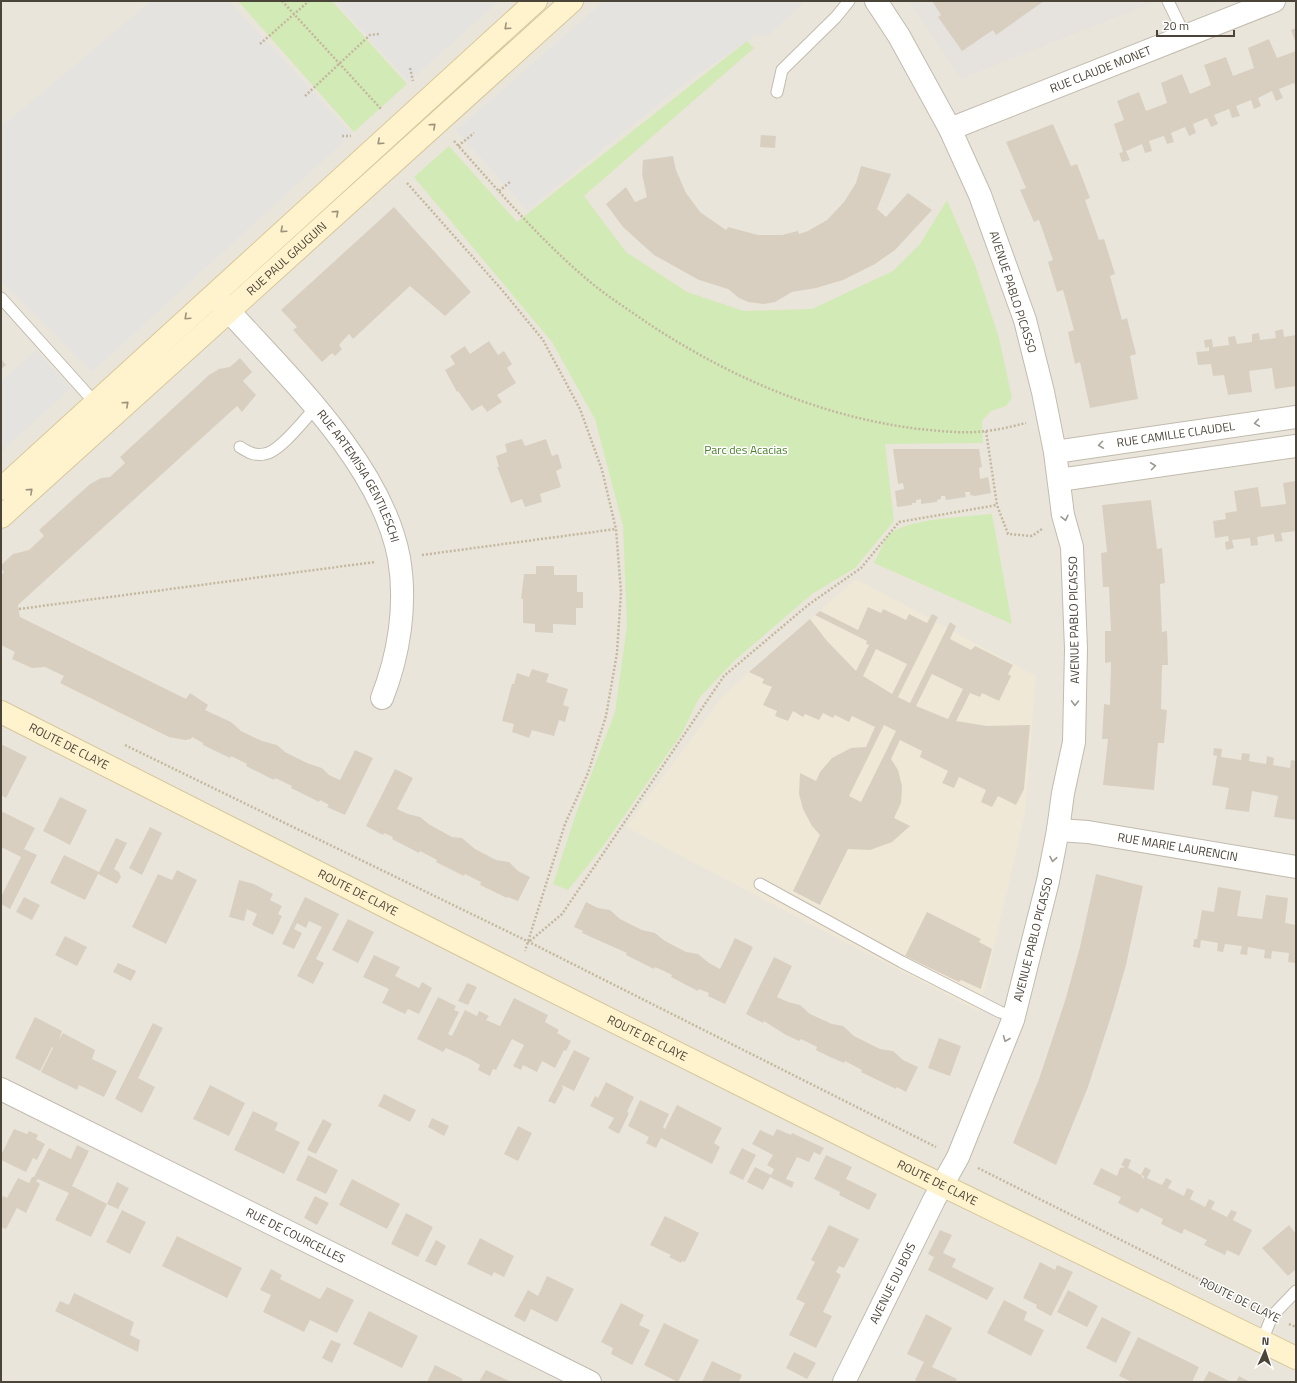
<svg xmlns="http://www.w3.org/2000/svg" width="1297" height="1383" viewBox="0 0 1297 1383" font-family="'Titillium Web',sans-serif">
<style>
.residential{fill:#eae5da}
.industrial{fill:#e6e2dd}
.education{fill:#efe8d6}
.green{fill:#d2eab5}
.parking{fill:#e5e3e0}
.building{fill:#d8cfc1;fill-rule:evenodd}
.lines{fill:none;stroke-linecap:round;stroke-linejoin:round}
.lane-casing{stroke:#c2bbae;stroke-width:13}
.street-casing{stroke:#c2bbae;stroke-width:24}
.secondary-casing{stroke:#d6c79b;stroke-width:24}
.path{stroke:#c4b79f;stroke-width:2.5;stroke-dasharray:2 2;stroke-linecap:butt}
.lane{stroke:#fff;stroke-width:11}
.street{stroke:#fff;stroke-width:22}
.secondary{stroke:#fff3cd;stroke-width:22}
.oneway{stroke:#9c937c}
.oneway2{stroke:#9c9892}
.labels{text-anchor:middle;stroke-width:3;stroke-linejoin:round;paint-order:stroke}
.street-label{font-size:12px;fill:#4b4439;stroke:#fff}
.park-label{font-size:12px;fill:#4a7f2a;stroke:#fff}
</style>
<rect width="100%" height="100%" fill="#f6f3ec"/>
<path class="residential" d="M1,1H1296V1382H1Z"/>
<path class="industrial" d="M909,1H1157L961,79Z"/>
<path class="education" d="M856,579L1036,676L1025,813L979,1012L626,827L724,695Z"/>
<path class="green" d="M238,1H332L407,84L354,132Z
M747,41L754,48L584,196L626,252L687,292L744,311L812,309L893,271L920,244L947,200L975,265L999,338L1012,398L1006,406L991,411L982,421L983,443L885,444L894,521L855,568L812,594L734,661L699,698L682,733L601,849L568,890L553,884L576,814L615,712L627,626L623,526L595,419L552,342L414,177L449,146L517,222Z
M992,514L1012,624L874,563C879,554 883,542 889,535C906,518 968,517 992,514Z"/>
<path class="parking" d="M151,1H229L352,134L92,372L1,281V127Z
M335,1H499L409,82Z
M604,1H805L768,36L756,35L680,87L527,210L456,130Z
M36,350L71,388L1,452V382Z"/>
<path class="building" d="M932,1H1044L996,35L993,30L962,51L938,17L941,15Z
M1296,28V44L1291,30Z
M1269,39L1277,58L1296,51V88L1294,83L1279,89L1283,98L1276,101L1272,91L1258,98L1261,106L1254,109L1251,100L1236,106L1240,116L1232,118L1229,109L1214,115L1218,124L1211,127L1207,118L1193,124L1196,133L1189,136L1185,127L1171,133L1174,142L1167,144L1164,136L1149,141L1152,151L1145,153L1142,144L1126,151L1130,160L1122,162L1119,153L1123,152L1114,124L1124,120L1117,101L1139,92L1146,111L1167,103L1161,83L1182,74L1190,94L1211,85L1204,65L1226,57L1233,76L1254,68L1248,48Z
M1053,124L1071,166L1077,164L1090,198L1085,200L1099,240L1104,239L1115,274L1110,276L1122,320L1127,318L1136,354L1130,356L1138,399L1090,408L1080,362L1075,364L1068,332L1074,330L1063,290L1057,292L1048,262L1053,260L1039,220L1034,222L1020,190L1026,188L1006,142Z
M761,135L776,136L775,148L760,147Z
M673,156L676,170L686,193L700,212L726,230L728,227L758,235H782L798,231L799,234L808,231L827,220L844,202L856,183L861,166L891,174L877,209L886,217L908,193L932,210L895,250L875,264L843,280L816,288L792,292L775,302L764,304L748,302L739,298L728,289L699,280L654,255L623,227L606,204L626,187L635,202L647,197L642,174L643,160Z
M394,207L471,292L445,316L410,286L353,339L349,334L339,345L342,349L335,356L332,353L322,362L293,330L297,327L281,310Z
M1283,329L1284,337L1296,335V386L1275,389L1272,368L1249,371L1252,392L1228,395L1224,375L1213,376L1211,364L1198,365L1196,352L1209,351V347L1205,348L1204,340L1212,339L1213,347L1229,345L1228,337L1235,336L1237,344L1252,342V334L1259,333L1260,340L1276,338L1275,331Z
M489,341L498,355L504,351L512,364L507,368L516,383L497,395L502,402L487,412L482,405L472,411L458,391L457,392L445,370L455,364L450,356L465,346L470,354Z
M240,358L252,372L243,381L256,395L242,412L237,406L18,605L20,617L186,699L190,693L208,705L205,710L231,722L241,731L262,741L277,745L285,752L307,763L322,768L329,775L340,780L355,750L373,758L345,815L327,807L329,805L320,800L319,802L291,788L292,786L275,778L274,780L246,766L247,764L231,756L230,758L203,745V743L192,737L191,739L185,740L169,737L60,683L64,676L45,667L32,668L12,659L15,652L1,645V575L4,572L1,569V565L13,554L29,550L44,536L39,530L90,484L101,478L110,477L125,463L120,457L209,375L219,369L230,367Z
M1,359L6,365L1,369Z
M522,439L525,446L546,439L552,456L558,454L562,468L556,471L561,487L540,494L542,502L525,507L522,499L511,503L497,467H499L496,456L507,452L505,444Z
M893,449H979L982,467L979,468L980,479L988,477L991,493L975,496L970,495V492H965L966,497L946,500L945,496H941V499L937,500V502L921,504V499L916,500V503H912V505L897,507L895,491L904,489L903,483L898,484Z
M1296,481V531L1281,533L1283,541L1275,542L1274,534L1257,537L1258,545L1251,546L1250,538L1232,540L1234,548L1226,550L1225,542L1229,541L1228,536L1215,538L1213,521L1226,519L1225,513L1237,511L1234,491L1258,487L1261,507L1286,504L1283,483Z
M1151,500L1157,549L1162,548L1165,583L1160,584L1162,632L1167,631L1168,665H1162L1161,709L1167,710L1164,743H1158L1154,790L1103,785L1108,739H1102L1104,704L1110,705L1111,662L1105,663V631H1111L1109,587H1103L1101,553L1107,552L1102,505Z
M536,566H554V575H577V592H583V608H576V625L553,624V633L535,632V624L523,623V599H521L524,574H536Z
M868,607L881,613L883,609L906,620L909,614L927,623L932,614L938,617L898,697L910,703L950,622L956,626L950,639L971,650L975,646L1013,665L1008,674L1011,676L999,701L982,693L980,697L970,693L956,721L987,726L1030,725L1024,789L1016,805L998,796L992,807L981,802L986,790L959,777L954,788L942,783L948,771L920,757L922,751L900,740L891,759L898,770L902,786L901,803L894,818L910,826L892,842L870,850L848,849L820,905L793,891L820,835L812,826L803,809L799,794L800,773L816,781L820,772L832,758L851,748L866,747L875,727L852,716L849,722L835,715L833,718L823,713L819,720L805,714L803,717L793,711L788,721L775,716L777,711L763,705L772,687L762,683L764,679L749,672L810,619L827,641L856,671L869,645L866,644L867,641L815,615L820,611L858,630ZM876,649L907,664L892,694L863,676ZM932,674L963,689L948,719L916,706ZM884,725L896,731L861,802L849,796Z
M532,669L549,674L546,682L568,689L563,705L569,707L565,722L559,720L554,736L532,730L529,738L512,732L514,724L502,721L512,684H514L517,673L529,677Z
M1,744L27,757L6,798L1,795Z
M1214,748L1222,749L1221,757L1241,760L1242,753L1250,754L1249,761L1266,764L1267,756L1274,758L1273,765L1290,768L1291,760L1296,761V820L1274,817L1278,796L1252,791L1249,812L1225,809L1229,788L1212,785L1217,756L1213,755Z
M395,769L413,778L397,809L408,814L420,817L430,825L452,837L462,838L475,849L496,860L509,862L518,871L530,877L518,901L508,897L507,898L480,885L481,882L465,874L464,876L436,862L437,860L420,851L419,853L392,839L393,837L384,833L383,835L366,826Z
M60,797L87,810L70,845L43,831Z
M1,811L35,828L24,849L37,855L10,909L1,904V897L21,857L1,847Z
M150,827L162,833L142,875L129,868Z
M116,838L127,843L114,869L119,872L121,877L117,884L98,874L85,900L50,883L64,855L99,872Z
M177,870L197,880L166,944L132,927L158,874L172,880Z
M1096,874L1143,886L1126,965L1113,1010L1088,1087L1056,1165L1013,1143L1039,1079L1065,1001L1080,947Z
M239,880L254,884L273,894L270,900L282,906L278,914L282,916L273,935L252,925L257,914L247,909L244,921L229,917Z
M1218,887L1241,891L1237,916L1262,919L1266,895L1288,898L1285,923L1296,925L1295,963L1288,962L1289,953L1272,951L1271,959L1264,958L1265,950L1248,947L1247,955L1240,954L1242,946L1225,944L1223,952L1217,951L1218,943L1201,940L1200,948L1193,947L1194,939H1197L1202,910L1214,912Z
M24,897L40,905L32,920L16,912Z
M305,897L339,914L316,959L324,963L313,984L297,976L322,927L309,921L306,928L297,923L294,929L302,933L294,949L282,944Z
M586,902L598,908L610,910L620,919L642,930L655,933L665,941L686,952L698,954L709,963L720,969L735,938L753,947L725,1004L708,996L709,993L699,989L698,991L671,977L672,975L664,971L655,967L654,969L626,955L627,953L582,933L583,931L574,927Z
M927,912L981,939L979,942L992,949L981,989L961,980L959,982L905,956Z
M348,919L374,932L358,963L332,950Z
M65,936L87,947L77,966L55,955Z
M374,955L400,967L395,976L419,988L422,982L432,988L419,1014L408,1009L405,1014L382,1003L389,989L363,977Z
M774,957L792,966L777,997L788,1002L800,1005L810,1014L832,1024L843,1026L854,1036L880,1049L893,1051L903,1060L918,1067L906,1092L897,1087L896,1089L861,1072L862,1070L845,1061L844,1063L830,1057L816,1050L817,1047L801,1039L799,1041L786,1035L764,1021L763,1023L746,1014Z
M118,963L136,971L131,981L113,972Z
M467,983L477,987L468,1005L458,1001Z
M438,997L456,1006L454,1010L459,1012L448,1034L452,1036L465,1010L477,1016L479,1011L489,1016L486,1020L500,1026L514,998L548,1015L545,1022L559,1030L557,1033L571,1041L566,1051L564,1050L555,1068L542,1061L537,1072L523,1065L521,1070L513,1066L524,1045L512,1039L496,1070L493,1069L490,1076L478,1070L480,1065L468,1058L446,1048L443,1052L417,1039Z
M35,1017L62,1031L59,1040L63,1033L95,1050L92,1059L117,1071L104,1097L79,1085L77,1090L41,1072L53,1048L52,1047L40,1071L15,1058Z
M153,1023L163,1028L138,1078L155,1087L142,1113L115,1099Z
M939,1038L961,1046L950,1076L928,1068Z
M574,1050L590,1058L574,1091L562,1085L563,1089L555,1104L548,1101Z
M606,1082L634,1097L627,1112L629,1113L619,1134L608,1128L614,1118L590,1106L595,1096L598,1098Z
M210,1085L245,1103L229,1136L193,1119Z
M384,1094L416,1110L410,1122L378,1106Z
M640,1100L669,1114L663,1127L665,1129L677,1105L722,1128L714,1143L720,1147L712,1164L661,1138L656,1148L646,1143L649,1137L628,1126Z
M253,1111L278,1123L275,1130L300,1142L284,1174L234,1150Z
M432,1118L449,1126L444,1136L428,1127Z
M323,1119L332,1124L316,1154L307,1150Z
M518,1126L532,1133L518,1161L504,1154Z
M14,1129L27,1134L29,1131L38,1135L36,1139L45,1144L37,1160L33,1158L26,1172L1,1160V1155Z
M777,1129L791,1135L792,1133L824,1148L820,1155L814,1152L809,1162L797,1157L786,1179L794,1182L792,1188L770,1177L763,1190L747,1182L755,1167L771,1175L774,1169L767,1165L773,1155L752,1144L760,1130L773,1136Z
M77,1145L89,1151L72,1186L107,1204L91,1237L55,1220L69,1193L38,1179L36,1181L40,1184L26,1213L17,1208L6,1229L1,1227V1200L3,1196L7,1198L18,1178L29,1183L32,1177H34L49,1148L71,1159Z
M742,1148L756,1155L743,1180L729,1173Z
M308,1155L338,1170L326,1194L296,1180Z
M826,1155L852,1167L846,1179L877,1194L869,1210L839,1195L840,1192L814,1179Z
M1125,1158L1131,1160L1128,1168L1141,1175L1143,1179L1144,1176L1141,1175L1145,1167L1151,1170L1147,1178L1162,1185L1166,1178L1172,1181L1168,1188L1184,1196L1187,1188L1194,1191L1190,1199L1205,1207L1209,1199L1215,1202L1211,1209L1227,1217L1231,1210L1237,1212L1233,1220L1252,1230L1239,1256L1227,1250L1225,1255L1204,1245L1207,1240L1184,1229L1182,1234L1161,1224L1163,1219L1141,1208L1138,1213L1118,1203L1121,1197L1093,1184L1101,1168L1117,1176L1120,1168L1125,1167L1121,1165Z
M352,1179L400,1204L387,1229L339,1205Z
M117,1182L129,1188L118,1209L107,1204Z
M315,1196L329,1203L317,1225L304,1218Z
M122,1210L146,1222L130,1254L106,1242Z
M406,1213L433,1227L418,1257L391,1244Z
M665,1216L699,1233L685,1262L682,1261L681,1263L669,1257L671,1255L650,1245Z
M829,1225L859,1239L844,1268L839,1266L836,1272L841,1275L823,1312L832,1316L816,1348L789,1335L805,1303L796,1299L815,1262L811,1260Z
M1289,1225L1296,1234V1269L1288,1276L1262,1248Z
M940,1230L952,1235L943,1253L956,1259L952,1267L994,1288L987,1300L928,1270L934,1257L928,1254Z
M177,1236L242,1268L227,1298L162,1266Z
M480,1238L514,1256L504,1277L494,1272L492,1276L467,1264Z
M436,1240L446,1246L436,1266L425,1261Z
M1040,1262L1055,1270L1057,1265L1073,1272L1051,1316L1036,1308L1037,1305L1023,1298Z
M271,1269L282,1275L280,1279L320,1299L327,1287L354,1300L337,1333L310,1320L304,1332L263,1312L271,1295L260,1290Z
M547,1276L574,1289L557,1322L531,1309L525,1322L514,1316L528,1290L538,1296Z
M1068,1290L1098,1306L1087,1327L1057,1312Z
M74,1293L134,1322L130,1335L140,1340L138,1352L55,1311L60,1301L69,1305Z
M1004,1300L1027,1312L1024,1320L1044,1330L1031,1356L987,1333Z
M621,1303L644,1315L639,1325L650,1330L632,1365L611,1354L613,1348L601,1342Z
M369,1311L418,1336L402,1368L353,1344Z
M926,1314L952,1328L932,1367L957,1379L955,1382H918L915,1380L924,1362L907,1354Z
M1102,1317L1131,1332L1116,1363L1086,1348Z
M664,1323L699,1340L678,1382L644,1365Z
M1138,1337L1199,1367L1192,1382H1132L1119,1376Z
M331,1340L341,1344L332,1363L322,1358Z
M794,1352L816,1363L807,1379L786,1368Z
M712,1361L742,1375L739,1382H702Z
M435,1365L463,1379L461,1382H427Z
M486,1370L511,1382H479Z
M1209,1371L1231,1382H1203Z
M1239,1376L1250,1382H1236Z"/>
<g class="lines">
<defs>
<path id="lane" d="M1168,1L1185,36
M777,92L782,70L836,17L849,1
M1,298L97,405
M240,447C248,452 254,456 264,454C279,453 305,419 315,408
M760,884L902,962L1000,1012L1014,1016
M1262,1341L1272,1316L1296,1291"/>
<g id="street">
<path id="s1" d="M950,129L1274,1"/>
<path id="s2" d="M217,298C281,370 381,461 399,558C407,605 399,655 382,698"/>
<path id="s3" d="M1055,452L1296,417"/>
<path d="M1059,480L1296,446"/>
<path id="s4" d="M1058,830L1088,832L1296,867"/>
<path id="s5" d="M1,1089L590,1382"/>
<path id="s6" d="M844,1382L934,1200L958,1157L1013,1020L1048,881L1058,830L1063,793L1074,742L1076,649L1072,547L1063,515L1055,452L1043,392L1025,320L980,195L950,129L899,36L876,1"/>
</g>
<g id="secondary">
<path d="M1,489L536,1"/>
<path id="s7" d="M1,517L572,1"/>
<path id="s8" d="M1,712L517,973L901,1165L1296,1358"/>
</g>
</defs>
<use href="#lane" class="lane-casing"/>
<use href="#street" class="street-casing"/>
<use href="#secondary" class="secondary-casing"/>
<path class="path" d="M282,1L382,110
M260,44L309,1
M410,68L413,81
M305,96L370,35L380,34
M342,136H351
M454,141C497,189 539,239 589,281C608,297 629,310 649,324C731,378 822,417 919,429C941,431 964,434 986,431C999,430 1013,426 1026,423
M458,146L474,133
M407,183L502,290L543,340L580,409L602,470L616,529L621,592L617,653L606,716L588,773L565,824L525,951
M499,191L510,182
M986,431L997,505L1008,534L1032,536L1042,529
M422,555L616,529
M19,609L375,562
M125,745L529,942L936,1147
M530,941L562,914L724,676L808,605L861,568L899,522L997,505
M978,1168L1256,1308
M1289,1324L1296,1327"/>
<use href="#lane" class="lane"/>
<use href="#street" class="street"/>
<use href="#secondary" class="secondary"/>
</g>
<defs><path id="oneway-chevron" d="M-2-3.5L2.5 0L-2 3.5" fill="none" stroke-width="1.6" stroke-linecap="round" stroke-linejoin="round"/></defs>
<g class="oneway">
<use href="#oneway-chevron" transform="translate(507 27) rotate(138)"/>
<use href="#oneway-chevron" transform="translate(433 126) rotate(-42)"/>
<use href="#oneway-chevron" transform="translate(380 142) rotate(138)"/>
<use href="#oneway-chevron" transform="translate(336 213) rotate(-42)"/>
<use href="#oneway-chevron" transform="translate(283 230) rotate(138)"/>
<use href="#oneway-chevron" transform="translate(187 317) rotate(137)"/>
<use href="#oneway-chevron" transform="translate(126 404) rotate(-42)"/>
<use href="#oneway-chevron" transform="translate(30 491) rotate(-42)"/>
</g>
<g class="oneway2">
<use href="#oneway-chevron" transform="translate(1257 423) rotate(172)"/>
<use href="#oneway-chevron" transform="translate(1101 445) rotate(172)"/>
<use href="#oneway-chevron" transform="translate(1153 466) rotate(-7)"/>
<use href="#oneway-chevron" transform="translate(1065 518) rotate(77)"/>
<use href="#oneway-chevron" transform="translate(1075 703) rotate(91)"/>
<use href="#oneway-chevron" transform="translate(1053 859) rotate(101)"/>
<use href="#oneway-chevron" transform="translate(1006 1039) rotate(112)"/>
</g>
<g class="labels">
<g class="street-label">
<text dy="4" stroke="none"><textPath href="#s1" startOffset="162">RUE CLAUDE MONET</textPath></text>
<text dy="4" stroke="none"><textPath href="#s7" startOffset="385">RUE PAUL GAUGUIN</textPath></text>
<text transform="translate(1013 292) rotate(72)" y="4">AVENUE PABLO PICASSO</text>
<text dy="4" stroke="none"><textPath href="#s3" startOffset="122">RUE CAMILLE CLAUDEL</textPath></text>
<text dy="4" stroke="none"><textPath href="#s2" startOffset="229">RUE ARTEMISIA GENTILESCHI</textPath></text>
<text transform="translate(1074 620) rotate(-91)" y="4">AVENUE PABLO PICASSO</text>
<text dy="4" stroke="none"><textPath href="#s8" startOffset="76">ROUTE DE CLAYE</textPath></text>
<text dy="4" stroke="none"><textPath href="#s4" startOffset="121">RUE MARIE LAURENCIN</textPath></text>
<text dy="4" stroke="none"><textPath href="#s8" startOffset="400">ROUTE DE CLAYE</textPath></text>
<text dy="4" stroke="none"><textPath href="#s6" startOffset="483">AVENUE PABLO PICASSO</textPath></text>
<text dy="4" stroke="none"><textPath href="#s8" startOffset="724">ROUTE DE CLAYE</textPath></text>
<text dy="4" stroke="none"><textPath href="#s8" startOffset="1048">ROUTE DE CLAYE</textPath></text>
<text dy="4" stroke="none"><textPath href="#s5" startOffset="329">RUE DE COURCELLES</textPath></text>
<text dy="4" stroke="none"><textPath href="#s6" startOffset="110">AVENUE DU BOIS</textPath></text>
<text transform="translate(1240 1300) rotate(26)" y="4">ROUTE DE CLAYE</text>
</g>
<g class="park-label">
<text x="746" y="454">Parc des Acacias</text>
</g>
</g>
<rect width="1297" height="1383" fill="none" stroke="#4b4439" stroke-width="4"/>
<g transform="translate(1265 1351) rotate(3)" stroke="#ffffff" stroke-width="3" paint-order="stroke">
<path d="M0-3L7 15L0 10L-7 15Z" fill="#4b4439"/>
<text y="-6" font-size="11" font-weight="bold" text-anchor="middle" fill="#4b4439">N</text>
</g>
<path d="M1157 30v6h77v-6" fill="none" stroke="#4b4439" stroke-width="2"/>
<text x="1163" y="30" font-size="12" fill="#4b4439" stroke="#ffffff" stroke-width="3" paint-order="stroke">20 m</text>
</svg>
